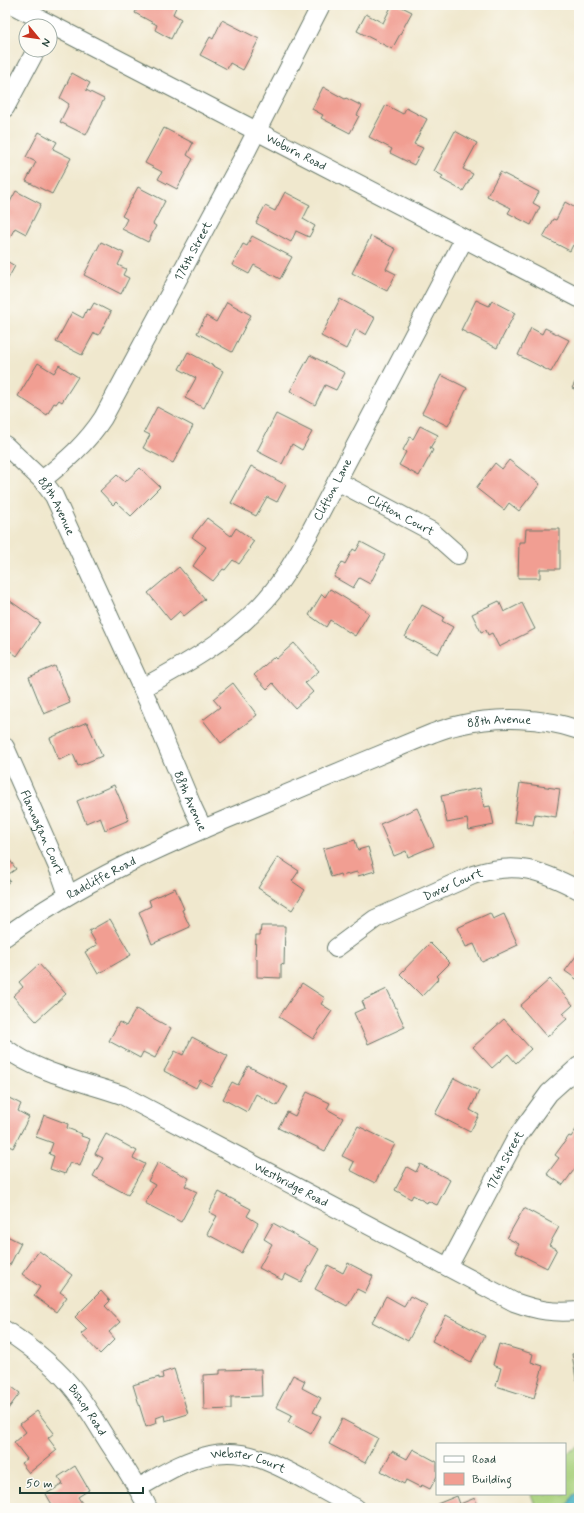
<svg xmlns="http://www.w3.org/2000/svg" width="584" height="1513" viewBox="0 0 584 1513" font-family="Mynerve,sans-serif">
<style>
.green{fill:#a8d07c;stroke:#648658}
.water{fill:#40adbf;stroke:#30757a}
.building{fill:#f19e92}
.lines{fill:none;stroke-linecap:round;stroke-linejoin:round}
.minor-casing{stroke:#68796a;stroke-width:20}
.minor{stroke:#fff;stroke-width:18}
.labels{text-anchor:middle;stroke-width:3.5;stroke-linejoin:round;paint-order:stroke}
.street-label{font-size:12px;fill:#1f3d34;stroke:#fdfcf7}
</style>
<rect width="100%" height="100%" fill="#fdfcf7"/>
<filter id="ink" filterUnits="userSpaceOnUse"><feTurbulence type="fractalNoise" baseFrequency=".025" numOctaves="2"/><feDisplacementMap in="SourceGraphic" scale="8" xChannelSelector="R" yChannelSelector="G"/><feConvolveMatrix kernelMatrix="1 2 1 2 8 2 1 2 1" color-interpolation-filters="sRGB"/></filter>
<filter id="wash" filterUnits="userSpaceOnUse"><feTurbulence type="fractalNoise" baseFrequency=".012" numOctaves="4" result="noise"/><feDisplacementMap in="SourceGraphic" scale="16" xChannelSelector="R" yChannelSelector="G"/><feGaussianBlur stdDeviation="0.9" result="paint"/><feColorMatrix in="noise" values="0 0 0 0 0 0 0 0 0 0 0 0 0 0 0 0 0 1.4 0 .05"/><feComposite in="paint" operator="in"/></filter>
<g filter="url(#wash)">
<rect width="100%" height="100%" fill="#f0e8ce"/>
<path class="green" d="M579,1447V1508H536L531,1494H565V1454Z"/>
<path class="water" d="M579,1492V1508H566L573,1495Z"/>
<g id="blocks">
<path class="building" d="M139,5H177L173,14L181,19L171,39L155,30L157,25L135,13Z
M392,5H398L412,12L392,49L357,31L366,14L383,23Z
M222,20L259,39L243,70L230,63L227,69L200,55L210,37L213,39Z
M72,73L90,83L86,90L104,99L86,135L60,122L69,104L60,98Z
M323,87L345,99L346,98L362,106L357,115L359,116L350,133L321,118L323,115L312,109Z
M386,105L403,114L406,108L427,119L414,144L423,148L414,165L390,153L392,149L369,137Z
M164,128L193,143L187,155L193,159L177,189L158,179L162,172L145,163Z
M455,131L477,143L463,169L473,174L463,191L441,179L443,176L434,171Z
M39,132L57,142L53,149L71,158L52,194L26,181L36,162L26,157Z
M500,172L539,192L533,203L540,207L531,225L508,213L511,208L487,196Z
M138,187L165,201L153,224L156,226L148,242L122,229L127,219L122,216Z
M16,191L41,204L26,234L15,228L10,237L7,236L5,240V211Z
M285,192L310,205L303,219L315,226L309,237L296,231L291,242L256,223L265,206L275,211Z
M565,202L579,210V248L573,245L570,251L543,237L553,219L556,220Z
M252,236L292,257L280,279L254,265L249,274L232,265L243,244L247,246Z
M371,236L396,249L386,269L396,274L387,291L352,273Z
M101,242L124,253L118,265L126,269L123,275L129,278L121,294L84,275Z
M5,260L15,266L5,284Z
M340,299L375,318L366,335L356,329L346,349L321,336Z
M476,300L489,306L492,301L515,313L497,348L461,330Z
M227,302L251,315L232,352L197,333L206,316L216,322Z
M94,303L111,312L99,335L94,333L82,355L56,342L72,312L83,318L87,309L90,310Z
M531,328L542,334L545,328L569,340L551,372L518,355Z
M188,352L223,371L204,408L185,398L196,378L179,369Z
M310,355L345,373L336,390L325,385L315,405L290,391Z
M38,363L54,373L59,365L78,377L62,402L59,400L56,404L54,403L47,415L18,396Z
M441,375L467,388L448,426L422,413Z
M579,375V391L572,388Z
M157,407L193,426L173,463L143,448L150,435L144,432Z
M276,414L312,432L302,450L292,444L282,464L257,451Z
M420,426L438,435L430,448L433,450L419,476L399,465L406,452L403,450L410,437L413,439Z
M509,460L540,484L519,511L509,503L504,510L476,488L495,463L502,469Z
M251,466L286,485L277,502L267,497L256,516L231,503Z
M140,468L160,487L131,516L116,502L113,505L100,491L117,475L125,482Z
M207,518L231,536L236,528L254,541L249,548L250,549L239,564L233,560L225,570L223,569L213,581L193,566L206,547L192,537Z
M526,529H560V569H540V578H518L519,542H525Z
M361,542L385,555L370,584L359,578L353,588L334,577L342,562L345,564L353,549L356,551Z
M179,567L205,599L184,616L180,611L170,620L148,593Z
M330,589L369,613L355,636L330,620L326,627L309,615L322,594L325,597Z
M6,598L40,622L17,656L5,647V634L6,632L5,631V600Z
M499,601L504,612L522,603L535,629L499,647L492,633L488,635L486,630L481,632L472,614Z
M422,605L444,617L442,621L453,627L438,654L405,637Z
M294,643L319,671L305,683L313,692L295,708L273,683L267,689L254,675L274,657L276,659Z
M55,666L70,703L44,714L29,677Z
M233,683L257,715L221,743L203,720L220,707L213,699Z
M87,722L102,756L78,766L73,754L59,760L50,738Z
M520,783L560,789L556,817L535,814L533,825L514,822Z
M114,785L129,820L105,830L100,817L86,823L77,801Z
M480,788L484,807L490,806L494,825L469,830L467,819L447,823L441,796Z
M417,808L434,846L408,857L406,851L394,856L380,824Z
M579,823V835L574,832Z
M355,840L358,850L368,847L375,871L358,876L357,872L341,876L340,874L331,877L323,849Z
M5,853L16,869L6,876L10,881L5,885Z
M278,857L299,871L292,881L305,890L292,910L258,888Z
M175,888L184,909L182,910L190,927L152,944L139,912L151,906L149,900Z
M490,913L493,919L504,914L518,945L482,962L474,944L466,947L457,928Z
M110,919L131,955L98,974L85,952L97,945L89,931Z
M261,926H285L284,965L281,964V978L257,977V959H255L256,935H260Z
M430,943L450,963L437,976L439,978L422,996L400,974Z
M579,952V981L565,971Z
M39,964L66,994L36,1021L13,996L23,987L19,982Z
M550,979L573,1005L563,1014L567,1019L547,1037L520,1006Z
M302,983L325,998L321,1004L332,1011L313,1039L279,1017Z
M387,989L405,1027L368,1044L354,1013L365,1008L362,1001Z
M136,1009L171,1028L155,1058L143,1052L140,1058L109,1041L119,1022L126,1026Z
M504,1019L531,1049L516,1063L508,1054L492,1068L473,1047Z
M192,1037L228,1056L211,1086L200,1080L196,1088L164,1071L175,1051L183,1055Z
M248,1066L288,1087L277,1106L256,1094L247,1112L223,1099L232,1082L238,1085Z
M454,1078L479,1091L470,1110L479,1115L470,1132L435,1114Z
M307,1092L330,1103L327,1109L343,1118L325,1151L278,1128L287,1112L295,1116Z
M5,1096L21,1104L18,1111L29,1117L13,1148L5,1144Z
M44,1115L68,1124L67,1128L82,1134L81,1136L90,1139L80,1166L70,1162L65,1174L50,1169L54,1156L49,1154L53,1143L36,1137Z
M579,1125V1163L563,1185L547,1174L559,1158L555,1155L569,1136L571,1137Z
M358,1126L395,1144L375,1183L350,1170L354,1162L342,1156Z
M106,1134L137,1151L133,1158L145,1164L128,1195L93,1176L103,1158L95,1154Z
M158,1162L189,1178L185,1186L197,1192L181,1222L145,1203L155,1185L148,1181Z
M420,1164L450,1180L437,1205L428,1201L427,1203L413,1195L411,1199L395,1190L407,1167L416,1172Z
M219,1192L251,1209L247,1216L258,1223L242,1253L207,1234L217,1216L209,1212Z
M524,1208L559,1227L549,1245L557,1249L547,1268L515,1252L519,1244L507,1238Z
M273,1223L319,1249L301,1282L285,1274L282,1280L259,1268L272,1244L264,1239Z
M5,1235L21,1243L10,1265L5,1263Z
M39,1251L72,1275L60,1292L67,1297L56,1312L34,1296L40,1287L22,1274Z
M348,1263L373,1276L365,1293L357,1289L347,1306L315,1289L328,1265L343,1273Z
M101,1291L110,1301L105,1306L120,1322L109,1332L115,1339L100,1354L81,1334L87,1329L75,1317Z
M386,1296L404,1306L410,1296L427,1305L408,1341L372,1322Z
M446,1315L485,1336L471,1362L432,1341Z
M499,1344L533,1354L531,1362L543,1366L534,1398L496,1386L501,1368L493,1365Z
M579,1353V1384L577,1385L572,1354Z
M174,1369L188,1414L165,1421L164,1415L156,1418L157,1423L146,1427L133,1385L159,1377V1379L163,1378L162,1373Z
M261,1369L262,1396L231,1397V1409L204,1410L203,1375L220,1374V1370Z
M293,1375L305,1381L302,1388L321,1398L313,1412L321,1416L311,1434L288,1422L292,1415L276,1407Z
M5,1382L20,1393L5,1413Z
M37,1411L54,1433L48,1438L57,1450L29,1473L21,1463L27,1459L14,1442L26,1432L20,1424Z
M342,1419L378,1438L365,1463L329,1444Z
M413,1449L437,1462V1476L430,1489L422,1485L420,1487L406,1480L404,1484L381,1471L392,1451L407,1459Z
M75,1466L89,1490L78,1497L85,1508H54L46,1494L63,1484L58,1477Z
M457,1496L460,1504L475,1498L478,1508H439L437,1504Z"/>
</g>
</g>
<g filter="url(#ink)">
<use href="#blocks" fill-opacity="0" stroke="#68796a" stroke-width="1"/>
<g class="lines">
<defs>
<g id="minor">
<path id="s1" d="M13,5L579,298"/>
<path d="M5,108L36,50"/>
<path id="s2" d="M5,445L42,480L54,496L151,708L193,808L203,829"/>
<path id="s3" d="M42,480C66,461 86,444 103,418L246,152L321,5"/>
<path id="s4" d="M337,481L431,531L458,555"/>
<path id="s5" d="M142,688C184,665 226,642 259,607C280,586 295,559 309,534L464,239"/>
<path id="s6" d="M5,747L60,872L68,895"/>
<path id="s7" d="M5,937C79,882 166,844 251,809C312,783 372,758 433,733C441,730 450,727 459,725C497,716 542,717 579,730"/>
<path id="s8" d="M336,948L375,919L473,875C516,861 541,870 579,890"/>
<path id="s9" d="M5,1048C40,1074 82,1081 122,1095L514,1302C539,1311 553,1313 579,1311"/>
<path id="s10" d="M448,1267L517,1137L549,1093L579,1066"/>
<path id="s11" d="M5,1330C31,1347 57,1367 76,1392C88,1408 98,1426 109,1443C123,1464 137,1485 148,1508"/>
<path id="s12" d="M138,1488C161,1475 184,1460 210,1455C245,1447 275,1464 305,1480C322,1490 339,1499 356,1508"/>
</g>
</defs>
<use href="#minor" class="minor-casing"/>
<use href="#minor" class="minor"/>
</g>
</g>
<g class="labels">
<g class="street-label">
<text dy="4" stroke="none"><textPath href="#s1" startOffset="319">Woburn Road</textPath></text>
<text dy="4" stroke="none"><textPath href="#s3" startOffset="277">178th Street</textPath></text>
<text dy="4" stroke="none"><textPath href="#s5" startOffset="282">Clifton Lane</textPath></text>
<text dy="4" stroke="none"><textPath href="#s2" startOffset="81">88th Avenue</textPath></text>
<text dy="4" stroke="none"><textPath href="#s4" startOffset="72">Clifton Court</textPath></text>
<text dy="4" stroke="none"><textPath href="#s7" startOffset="543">88th Avenue</textPath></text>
<text dy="4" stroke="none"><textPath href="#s2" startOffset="405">88th Avenue</textPath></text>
<text dy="4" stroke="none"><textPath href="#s6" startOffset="93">Flannagan Court</textPath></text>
<text dy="4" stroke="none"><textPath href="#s7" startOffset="113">Radcliffe Road</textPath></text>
<text dy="4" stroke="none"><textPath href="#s8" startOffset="134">Dover Court</textPath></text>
<text dy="4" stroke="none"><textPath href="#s10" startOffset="121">176th Street</textPath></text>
<text dy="4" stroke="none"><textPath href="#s9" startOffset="318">Westbridge Road</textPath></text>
<text dy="4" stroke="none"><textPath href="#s11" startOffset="116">Bishop Road</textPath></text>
<text dy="4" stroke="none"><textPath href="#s12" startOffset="119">Webster Court</textPath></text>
</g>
</g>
<rect width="584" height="1513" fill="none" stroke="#fdfcf7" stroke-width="20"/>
<rect x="436" y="1443" width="130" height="52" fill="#fdfcf7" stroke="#a4b0a9"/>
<rect x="444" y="1456" width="20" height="6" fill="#ffffff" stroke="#a4b0a9"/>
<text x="472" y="1463" font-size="12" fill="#1f3d34">Road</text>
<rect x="444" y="1473" width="20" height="12" fill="#f19e92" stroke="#a4b0a9"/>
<text x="472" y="1483" font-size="12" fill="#1f3d34">Building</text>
<g transform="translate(38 38) rotate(119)"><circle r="19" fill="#fdfcf7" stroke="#a4b0a9"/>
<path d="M0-3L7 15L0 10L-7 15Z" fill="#c8321e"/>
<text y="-6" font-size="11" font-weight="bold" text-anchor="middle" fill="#1f3d34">N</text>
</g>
<path d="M20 1487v6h123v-6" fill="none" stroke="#1f3d34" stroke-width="2"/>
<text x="26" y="1487" font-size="12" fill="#1f3d34" stroke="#fdfcf7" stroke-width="3" paint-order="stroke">50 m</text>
</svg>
